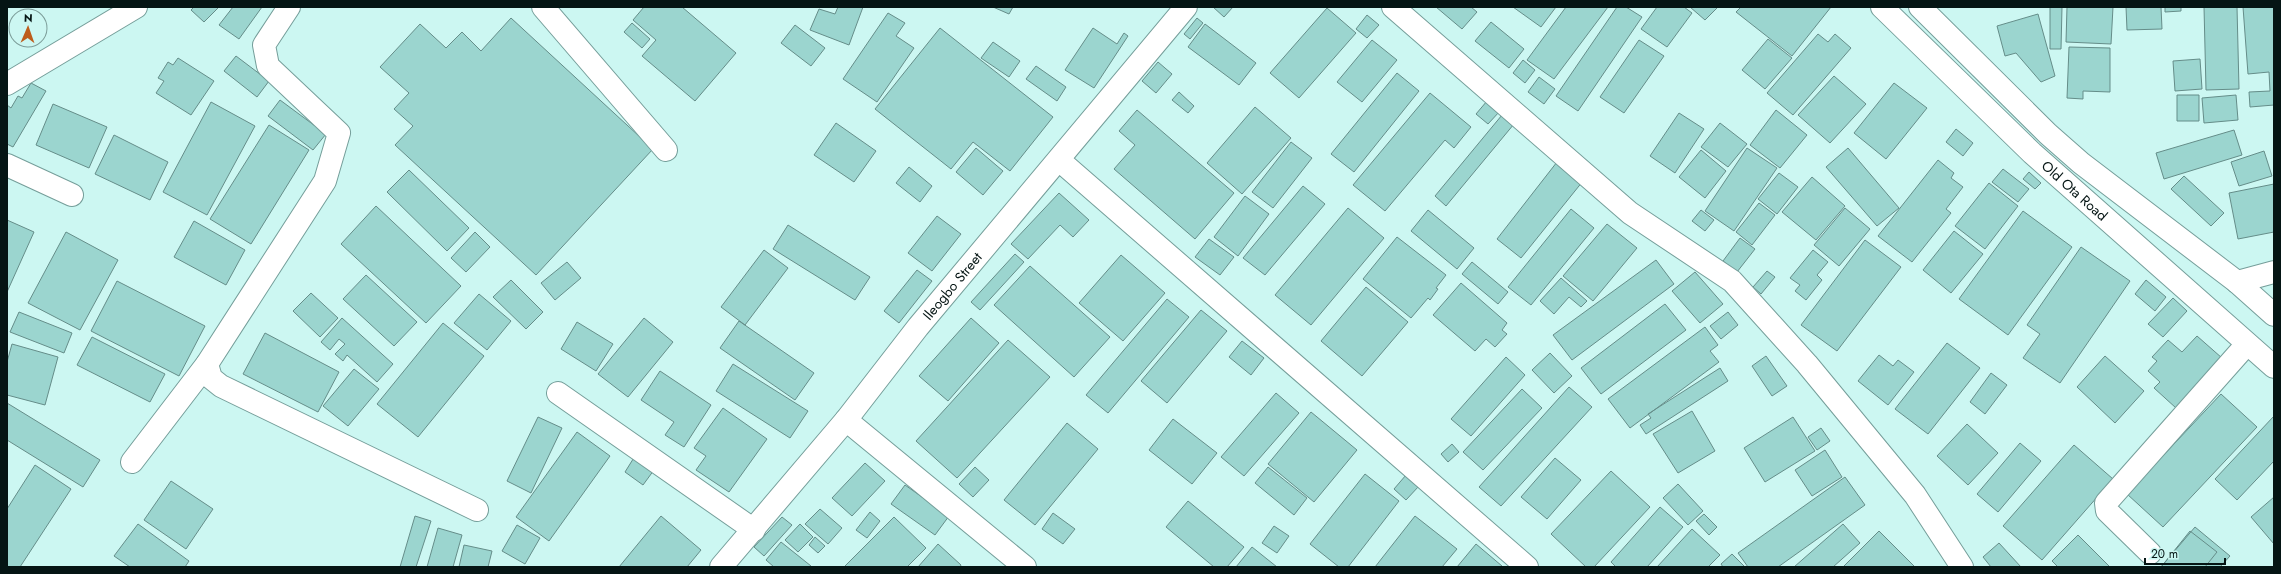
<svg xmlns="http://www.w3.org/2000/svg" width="2281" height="574" viewBox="0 0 2281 574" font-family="Jost,sans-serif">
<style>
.building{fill:#9bd5cf;stroke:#658d89}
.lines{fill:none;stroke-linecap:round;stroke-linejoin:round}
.minor-casing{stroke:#759e9a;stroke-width:24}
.minor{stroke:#fff;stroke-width:22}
.labels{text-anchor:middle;stroke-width:3;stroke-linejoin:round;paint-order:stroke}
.street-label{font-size:14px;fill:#051514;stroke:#ccf7f2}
</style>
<rect width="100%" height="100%" fill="#ccf7f2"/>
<path class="building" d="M194,7H219L204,22L191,10Z
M233,7H262L239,39L219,25Z
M644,7H682L736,53L695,101L642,56L656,40L633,20Z
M838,7H863L849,45L810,30L819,9L835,14Z
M993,7H1013L1009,14Z
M1213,7H1233L1224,17Z
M1436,7H1471L1477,12L1462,29Z
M1513,7H1556L1541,27Z
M1566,7H1608L1554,79L1527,60Z
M1617,7H1626L1642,17L1578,111L1556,96Z
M1657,7H1684L1692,13L1667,47L1641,29Z
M1690,7H1716L1717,8L1705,20Z
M1741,7H1831L1792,56L1736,12Z
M2050,7H2062L2061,49H2050Z
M2067,7H2113L2111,44L2066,42Z
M2126,7H2161L2162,29L2127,30Z
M2165,7H2181V11L2165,12Z
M2204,7H2237L2239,89L2206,90Z
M2243,7H2274V105L2250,107L2249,92L2270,91L2269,72L2248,74Z
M1327,8L1356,33L1299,98L1270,73Z
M888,13L905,23L896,36L914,48L877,102L843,79Z
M2038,14L2055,76L2041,82L2016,53L2005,56L1997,26Z
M1367,15L1379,25L1367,38L1356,29Z
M511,18L653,149L536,275L395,145L413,126L394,109L409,93L380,67L420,24L446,48L462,32L481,51Z
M1197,18L1203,23L1190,39L1184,34Z
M1491,22L1524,49L1509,68L1475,41Z
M632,23L650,39L642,48L624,32Z
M1205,24L1256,63L1239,85L1188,47Z
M795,25L825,48L811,66L781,43Z
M940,28L1053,117L1010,171L973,142L951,169L875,109Z
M1093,28L1117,44L1124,33L1128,36L1094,88L1065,70Z
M1818,34L1828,42L1835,34L1851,48L1793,115L1767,93Z
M1768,39L1792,58L1765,89L1742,70Z
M1372,40L1397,60L1362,102L1337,82Z
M1639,40L1664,56L1624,113L1600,97Z
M993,42L1020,61L1009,77L981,58Z
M2069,47L2110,48V92L2083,91V99L2067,98Z
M236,56L269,81L257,97L224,71Z
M178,58L214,81L191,115L156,93L164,81L158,78L168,62L173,65Z
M2200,59L2202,89L2175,91L2173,61Z
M1523,60L1535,70L1525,83L1513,73Z
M1158,62L1172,74L1156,93L1142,81Z
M1036,66L1066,87L1057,101L1026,79Z
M1397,73L1419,91L1354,172L1331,154Z
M1834,76L1866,104L1830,143L1798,115Z
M1539,77L1555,89L1544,104L1528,92Z
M31,83L46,91L13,147L7,144V105L11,108L18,96L22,98Z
M1894,83L1927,108L1886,159L1854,133Z
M1179,92L1194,106L1188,113L1172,100Z
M1430,93L1471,127L1454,148L1445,140L1385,211L1353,185Z
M2177,95H2199V121H2177Z
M2236,95L2238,120L2204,123L2202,98Z
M280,100L326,134L313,150L268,116Z
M1487,101L1500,111L1488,124L1476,114Z
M211,102L255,126L207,215L163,192Z
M53,104L107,127L89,168L36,145Z
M1255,107L1291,138L1242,194L1207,163Z
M1137,110L1234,193L1195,239L1114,169L1135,145L1119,131Z
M1776,110L1807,135L1780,168L1750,145Z
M1679,113L1704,129L1675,173L1650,156Z
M1502,115L1514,124L1446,206L1435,196Z
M836,123L876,151L854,182L814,155Z
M1720,123L1747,144L1728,167L1701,147Z
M269,125L309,150L251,244L210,219Z
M1956,129L1973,143L1963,156L1946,142Z
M2234,130L2242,155L2164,179L2156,153Z
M114,135L168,162L150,200L95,174Z
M1291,142L1312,158L1273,208L1252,192Z
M976,148L1003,171L983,195L956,172Z
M1747,148L1777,168L1734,231L1705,211Z
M1848,148L1899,208L1877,226L1826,167Z
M1701,150L1726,171L1705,198L1679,177Z
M2264,151L2272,176L2239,186L2231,162Z
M1938,160L1954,173L1951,178L1963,187L1946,209L1951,213L1912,262L1878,236Z
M1557,162L1583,181L1521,258L1497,239Z
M909,167L932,186L920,202L896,183Z
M2003,169L2029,189L2018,202L1992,182Z
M409,170L469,228L447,251L387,192Z
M2029,172L2041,183L2035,189L2023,179Z
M1779,173L1798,187L1777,214L1758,199Z
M2184,176L2224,213L2211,226L2171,189Z
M1812,177L1845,206L1816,240L1782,212Z
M1989,183L2018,206L1985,249L1955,226Z
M2274,184V232L2238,239L2229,193Z
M1303,186L1325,204L1265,275L1243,258Z
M1059,193L1089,220L1073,237L1060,225L1028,259L1011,244Z
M1245,196L1269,214L1238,256L1214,237Z
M1759,203L1775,215L1752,245L1736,232Z
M376,206L461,286L426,323L341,244Z
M1348,208L1384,238L1311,325L1275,295Z
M1845,208L1870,229L1839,266L1814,245Z
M1571,209L1594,228L1531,305L1508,287Z
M1428,210L1474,248L1457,269L1411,231Z
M1701,210L1714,220L1705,231L1692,221Z
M2023,211L2072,247L2008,335L1959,299Z
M937,216L961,234L932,271L908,253Z
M7,220L34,232L7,292Z
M194,221L245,250L226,285L174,257Z
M1607,224L1637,248L1593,301L1563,276Z
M788,225L870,277L855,300L773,249Z
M1954,231L1983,254L1951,293L1923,270Z
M66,232L118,260L80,330L28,303Z
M475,232L490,247L466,272L451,258Z
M1397,237L1446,275L1436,288L1438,289L1430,300L1428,298L1411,318L1363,279Z
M1740,238L1755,249L1737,272L1723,261Z
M1209,239L1234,257L1220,275L1195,257Z
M1865,240L1901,267L1837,351L1801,325Z
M2081,247L2130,281L2060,383L2023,358L2040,334L2027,325Z
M764,250L788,268L745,325L721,307Z
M1813,250L1828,262L1817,275L1822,280L1806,300L1795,291L1800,285L1790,278Z
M1015,254L1024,262L980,310L971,302Z
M1121,255L1165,293L1123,341L1079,303Z
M1656,260L1674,284L1572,360L1553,335Z
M567,262L581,278L555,300L541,283Z
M1472,262L1508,292L1498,304L1462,274Z
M1030,266L1110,337L1074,377L994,305Z
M917,270L932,281L899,323L884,311Z
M1767,271L1775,277L1761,294L1753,287Z
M1695,272L1723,304L1700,323L1672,291Z
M366,275L417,322L394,346L343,299Z
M1561,278L1587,301L1581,307L1569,297L1554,314L1540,301Z
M511,280L543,312L526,329L493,297Z
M2146,280L2166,297L2155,311L2135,294Z
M117,281L205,326L179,376L91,331Z
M1461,283L1507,323L1502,330L1507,334L1495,347L1486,339L1475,351L1433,315Z
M1366,287L1408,322L1362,376L1321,341Z
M311,293L338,318L320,337L293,311Z
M479,294L511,321L487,350L454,323Z
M2173,298L2187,311L2163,337L2148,324Z
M1167,299L1189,317L1108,413L1086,395Z
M1665,304L1686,330L1601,394L1581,368Z
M1201,310L1227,331L1167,403L1141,381Z
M19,312L72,333L64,353L10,332Z
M1728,312L1738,325L1721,339L1710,326Z
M342,318L393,364L377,382L347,355L343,361L335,354L345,344L339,339L330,350L321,342Z
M644,318L673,342L628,397L598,374Z
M971,318L999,343L948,401L919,376Z
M739,321L814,373L795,400L720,348Z
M577,322L613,344L596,371L561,349Z
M443,323L484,356L418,437L377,404Z
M1705,327L1718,345L1710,351L1719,362L1630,428L1608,399Z
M265,333L339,372L318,412L243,374Z
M2197,336L2222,358L2176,408L2154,388L2160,382L2148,371L2157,361L2152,357L2168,340L2182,352Z
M92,337L165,374L150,402L77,365Z
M1008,340L1050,377L957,478L916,441Z
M1242,341L1264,358L1251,375L1229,357Z
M1947,343L1980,368L1928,434L1895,409Z
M12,344L58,357L45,405L7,395V362Z
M1550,353L1572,376L1554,393L1532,370Z
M1879,355L1893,366L1898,360L1914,372L1888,405L1858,381Z
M1766,356L1787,386L1772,396L1752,366Z
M2105,356L2144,391L2115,423L2077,387Z
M1506,357L1525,375L1471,436L1451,419Z
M733,364L808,411L790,438L716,391Z
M1720,368L1728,381L1646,434L1640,425L1651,418L1648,414Z
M354,369L379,389L348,426L323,406Z
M660,371L711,405L684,447L665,435L674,422L641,400Z
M1991,373L2007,385L1985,414L1970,402Z
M1569,387L1592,407L1501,506L1479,487Z
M1522,389L1542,408L1483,470L1463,452Z
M1276,393L1299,413L1244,476L1221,457Z
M2221,394L2257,427L2163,527L2127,494Z
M7,403L100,460L83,487L7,440Z
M723,408L767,439L729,492L696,470L706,456L694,448Z
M1692,411L1715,451L1678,473L1653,434Z
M1311,412L1357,450L1314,502L1268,464Z
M2274,416V461L2237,500L2215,479Z
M538,417L562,428L531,493L507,481Z
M1793,417L1815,451L1765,482L1744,448Z
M1173,419L1217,453L1192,484L1149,450Z
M1067,423L1098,449L1035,525L1004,500Z
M1967,424L1998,453L1968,485L1937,456Z
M1821,428L1830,441L1817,450L1808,437Z
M577,432L610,456L549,541L516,517Z
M2020,443L2041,461L1998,512L1977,494Z
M1452,444L1459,452L1448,462L1441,454Z
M2074,445L2113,479L2042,560L2003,526Z
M1825,450L1842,477L1812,496L1795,470Z
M635,456L654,470L643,485L625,472Z
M1555,458L1581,480L1547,519L1521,497Z
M865,463L885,481L852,516L832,498Z
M35,465L71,489L20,567H7V509Z
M975,467L989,480L973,497L959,484Z
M1268,467L1307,498L1294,515L1255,483Z
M1611,471L1650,507L1594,567H1586L1551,534Z
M1365,474L1399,501L1348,567H1339L1310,544Z
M1406,475L1419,486L1406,500L1394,489Z
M1845,477L1865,505L1778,567H1748L1738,553Z
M171,481L213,509L186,549L144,520Z
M1678,484L1703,511L1688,525L1663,498Z
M905,485L949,516L935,535L891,504Z
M2274,497V544L2251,517Z
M1188,501L1244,547L1227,567H1214L1166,527Z
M1660,507L1683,527L1647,567H1616L1611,562Z
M820,509L842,528L828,544L805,524Z
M870,512L880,521L867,538L856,530Z
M1053,513L1075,529L1063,544L1042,529Z
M1704,514L1717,527L1709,535L1696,521Z
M415,516L431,521L416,567H400Z
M661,516L701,550L687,567H619Z
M1415,516L1457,549L1442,567H1375Z
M782,517L792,525L764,556L754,547Z
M894,517L926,548L907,567H844Z
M138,524L189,561L185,567H130L114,556Z
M800,524L813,537L798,552L785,540Z
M1843,524L1860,543L1833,567H1794Z
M517,525L540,538L525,564L502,551Z
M1274,526L1289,536L1277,553L1262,543Z
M2195,527L2230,556L2220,567H2161Z
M438,528L462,535L453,567H427Z
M1692,529L1720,555L1708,567H1657Z
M1879,531L1915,567H1843Z
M2190,531L2217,552L2205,567H2161Z
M2078,535L2110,567H2058L2052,561Z
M815,537L825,546L818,553L809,545Z
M781,542L811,566V567H774L766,560Z
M1999,543L2021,567H1991L1983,557Z
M938,544L961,565L960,567H918Z
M1476,544L1502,566L1501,567H1457Z
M464,545L492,551L488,567H459Z
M1252,547L1277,567H1236Z
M1732,554L1745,567H1723L1721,564Z"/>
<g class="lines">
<defs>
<g id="minor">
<path d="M543,7L666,150"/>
<path d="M1393,7L1630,213L1732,281L1807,364L1915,495L1962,567"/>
<path id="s1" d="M1882,7L2032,153L2274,367"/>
<path d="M1920,7L2048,134L2081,163L2237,282L2274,315"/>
<path d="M7,84L136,7"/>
<path d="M1059,160L1527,567"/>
<path d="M7,165L72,195"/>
<path d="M2237,282L2274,272"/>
<path d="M207,364L211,378L221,386L477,510"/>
<path d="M558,393L754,530"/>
<path d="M846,420L1025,567"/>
<path d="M132,462L207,364L325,181L339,133L268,66L264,45L289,7"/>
<path d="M2150,553L2107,511L2106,503L2247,344"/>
<path id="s2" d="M721,567L846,420L918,327L1186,7"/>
</g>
</defs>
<use href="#minor" class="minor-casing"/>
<use href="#minor" class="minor"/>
</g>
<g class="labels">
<g class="street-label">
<text dy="5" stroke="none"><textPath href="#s1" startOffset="266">Old Ota Road</textPath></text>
<text dy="5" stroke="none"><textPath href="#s2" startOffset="364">Ileogbo Street</textPath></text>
</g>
</g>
<rect width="2281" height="574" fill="none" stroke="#051514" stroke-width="16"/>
<g transform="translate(28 28) rotate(2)"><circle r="19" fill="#ccf7f2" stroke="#7c9d99"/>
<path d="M0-3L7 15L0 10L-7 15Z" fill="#bd5c1b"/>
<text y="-6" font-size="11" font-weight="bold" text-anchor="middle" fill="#051514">N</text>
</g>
<path d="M2145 558v6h80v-6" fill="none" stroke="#051514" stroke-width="2"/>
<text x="2151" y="558" font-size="12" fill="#051514" stroke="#ccf7f2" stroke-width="3" paint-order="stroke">20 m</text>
</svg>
